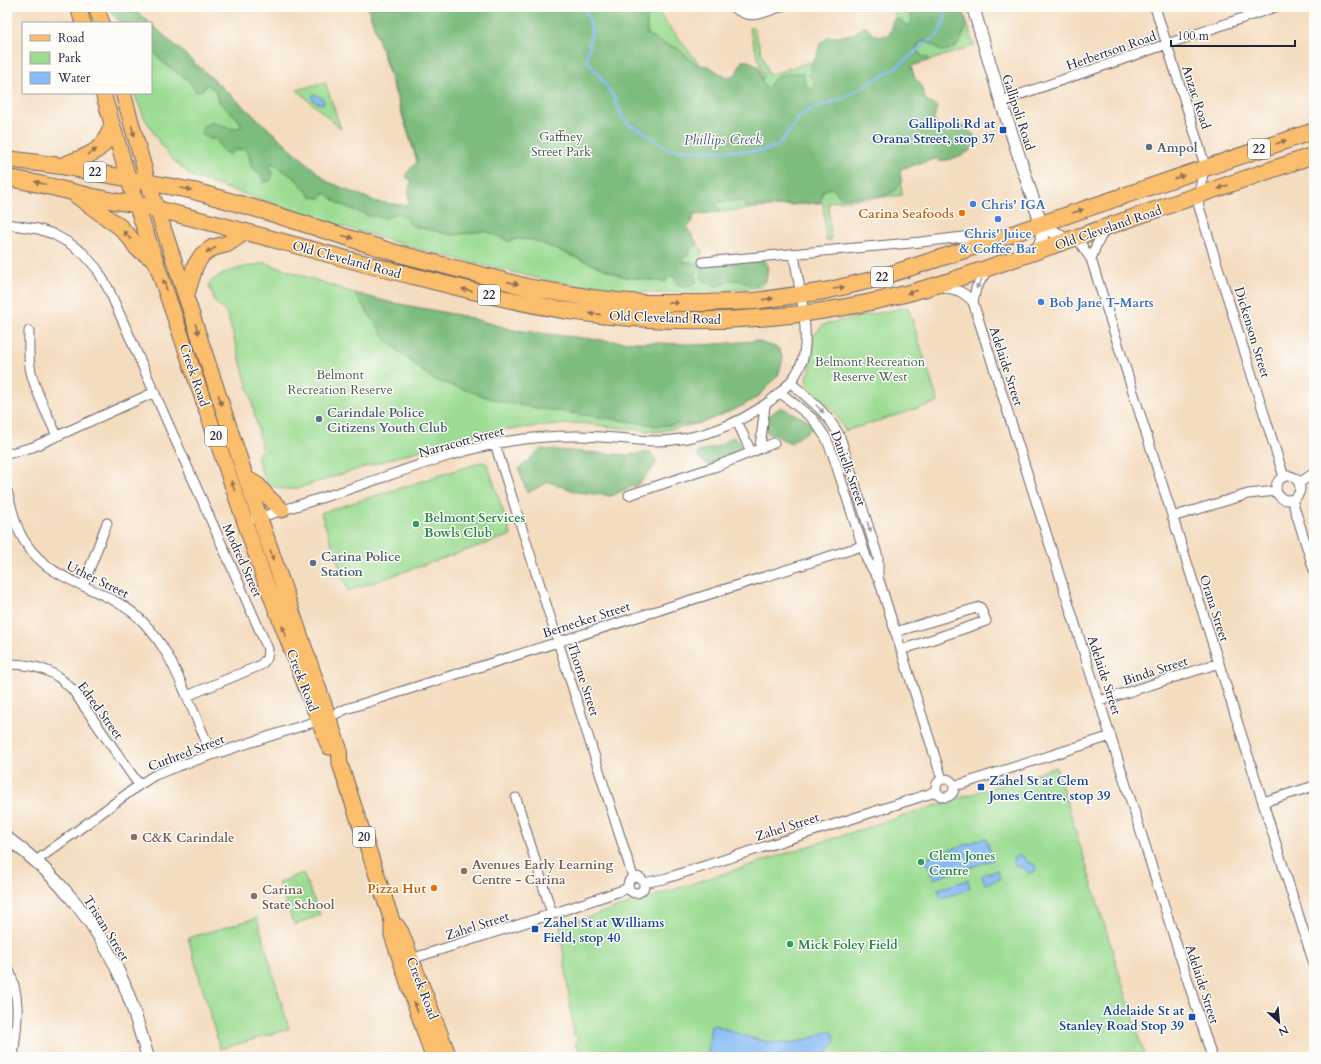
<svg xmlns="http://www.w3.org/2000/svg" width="1321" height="1064" viewBox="0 0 1321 1064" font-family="Cardo,serif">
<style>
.green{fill:#9bdc92;stroke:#5e7f66}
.forest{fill:#7cbc7c;stroke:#4f6f5c}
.water{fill:#87bbf5;stroke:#546e98}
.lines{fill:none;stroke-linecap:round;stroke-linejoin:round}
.stream{stroke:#87bbf5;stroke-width:2.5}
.minor-casing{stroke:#6c6369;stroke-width:11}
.tertiary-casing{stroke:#6c6369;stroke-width:14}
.primary-casing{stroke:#6c6369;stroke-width:17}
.trunk-casing{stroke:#6c6369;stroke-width:18}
.minor{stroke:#fff;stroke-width:9}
.tertiary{stroke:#fff;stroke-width:12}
.primary{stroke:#fabe6d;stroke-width:15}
.trunk{stroke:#fabe6d;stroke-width:16}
.oneway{fill:#8e7054}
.oneway2{fill:#9c9ca7}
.transit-dot{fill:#1a4fb4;stroke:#fdfcf7;stroke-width:1.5}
.service-dot{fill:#5c6f8a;stroke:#fdfcf7;stroke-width:1.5}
.shop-dot{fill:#3f7fe0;stroke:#fdfcf7;stroke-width:1.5}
.food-dot{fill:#e8710a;stroke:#fdfcf7;stroke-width:1.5}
.leisure-dot{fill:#2e9e5b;stroke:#fdfcf7;stroke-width:1.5}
.education-dot{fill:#8d6e63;stroke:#fdfcf7;stroke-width:1.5}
.labels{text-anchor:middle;stroke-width:3;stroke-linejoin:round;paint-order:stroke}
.shield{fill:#fdfcf7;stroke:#646373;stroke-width:1}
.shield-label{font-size:12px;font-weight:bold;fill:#22223b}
.street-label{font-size:13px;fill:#22223b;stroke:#fdfcf7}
.transit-label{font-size:13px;font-weight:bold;fill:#164399;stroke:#fdfcf7;text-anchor:end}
.park-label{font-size:13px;fill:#465a55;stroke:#fdfcf7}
.service-label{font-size:13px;font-weight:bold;fill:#4e5e75;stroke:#fdfcf7;text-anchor:start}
.shop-label{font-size:13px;font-weight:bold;fill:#366cbe;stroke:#fdfcf7;text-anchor:start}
.food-label{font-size:13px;font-weight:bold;fill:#c56008;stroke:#fdfcf7;text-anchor:end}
.leisure-label{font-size:13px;font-weight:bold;fill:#27864d;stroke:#fdfcf7;text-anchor:start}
.education-label{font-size:13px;font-weight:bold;fill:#785e54;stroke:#fdfcf7;text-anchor:start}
.water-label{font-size:14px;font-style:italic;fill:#45587c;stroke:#fdfcf7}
</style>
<rect width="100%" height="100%" fill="#fdfcf7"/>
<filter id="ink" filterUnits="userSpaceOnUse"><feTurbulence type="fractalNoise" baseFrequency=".025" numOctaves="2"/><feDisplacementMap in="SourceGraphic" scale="8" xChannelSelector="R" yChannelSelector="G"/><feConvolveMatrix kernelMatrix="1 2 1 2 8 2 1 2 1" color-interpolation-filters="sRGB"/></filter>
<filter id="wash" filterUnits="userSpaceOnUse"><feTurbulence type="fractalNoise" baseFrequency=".012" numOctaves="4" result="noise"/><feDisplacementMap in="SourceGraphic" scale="16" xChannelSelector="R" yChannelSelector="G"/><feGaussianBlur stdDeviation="0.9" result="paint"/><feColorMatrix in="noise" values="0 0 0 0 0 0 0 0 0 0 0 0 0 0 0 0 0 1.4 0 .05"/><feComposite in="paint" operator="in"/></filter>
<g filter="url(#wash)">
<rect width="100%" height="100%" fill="#f4dcbf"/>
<path class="green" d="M368,7H655L664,20L720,90L764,77L749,28L753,27L769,75L901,34L893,7H962L974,46L911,66L939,158L900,169L902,195L828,202L831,240H826L823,202L677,216L702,250V254H700L701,265L768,266L766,280L762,287L723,291L657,293L614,290L576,285L541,279L425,251L324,221L193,177L171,158L156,137L144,117L134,93H151V24L328,182L377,202L432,209Z
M325,82L341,129L297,90Z
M265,263L354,293L388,302L463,316L513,330L608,341L706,345L756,341L778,348L783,359L778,375L760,395L742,406L702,423L656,432L579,423L487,431L393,458L295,489C268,490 265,482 257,458L262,448L252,402L227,314L215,302L209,285C217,271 250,266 265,263Z
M908,307L938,402L845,431L835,412L808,387L806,379L811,367L814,336L822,326L829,323Z
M482,462L486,463L488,466L511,535L348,591L321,513Z
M1056,767L1145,1057H589L575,1045L578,1037L574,1035L560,926Z
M303,873L320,915L294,925L278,883Z
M257,918L289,1029L220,1049L188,938Z"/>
<path class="forest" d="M109,7H132L150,23H122L113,15Z
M368,7H641L647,16V34L662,43L678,48L693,62L700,65L708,66L727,78L735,76L742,61H749L759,67L762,80L765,87L768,88C770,86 772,81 774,79C780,74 797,71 804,74C804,81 805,86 811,90L814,87V81L810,76V68L818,53L820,43L829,37H840L855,33L862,27H867L872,34L881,36L889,35L892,29V22L894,19L901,20L905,25H910L912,20L906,7H962L967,26C960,41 960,49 942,51L925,40L919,44L916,49L922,56L928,58L927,61L911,66L915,79L920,83L926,101L937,106L934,120L938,127L948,129L955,124L965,127L974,135C974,138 974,142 974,145C971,155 949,159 940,162L938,158L900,169L901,183L895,191L887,195L840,198L835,190L830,188L823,191L820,203L746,207L744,201L719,202L716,205L721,211L720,212L694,214L692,222L687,228L697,243V245L692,246L689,254L683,258V262H690L701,266L712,264L764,260L768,266L766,280C750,290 747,280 732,280C729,280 727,282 724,284C714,288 708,283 700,278L702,273L701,270H698L696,273V283L684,287L677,284L675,278L671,276L666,279V282L624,277L533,240L517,239L508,241L493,234L484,231L453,235L412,226L401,214L395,213L387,218L369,216L339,204L326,193L320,198L311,197L297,180L271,163L269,167L273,173L271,180L264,183L260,173L251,167L249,155L243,149L233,151L230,155L223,151L216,139H210L202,135V127L212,122C222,125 232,132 242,126L237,118L218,101L215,90L207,84L204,89L196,92L189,81L162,62L151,48V24L328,182L377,202L407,206C411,197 406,191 412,181L407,178V173L418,161Z
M354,293L388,302L463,316L513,330L608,341L706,345L756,341L778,348L783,359L778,375L760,395L742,406L702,423L658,426L505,403L432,379L388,342Z
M781,407L808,421L814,427L791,443L766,432V418Z
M733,437L740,443L743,450L708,465L698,458V452L718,446Z
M540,449L627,455L650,452L655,457L656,464L640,483L611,496L577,492L549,482L527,493L519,469Z"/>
<path class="water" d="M314,94L323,99L324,103L320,104L313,100L312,96Z
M986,838L993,860L933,879L926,858Z
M1020,855L1024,857L1026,862L1034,864L1036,869L1035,872L1028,873L1023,867H1016L1013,862L1014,858Z
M997,870L1000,879L985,884L982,875Z
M968,880L970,889L941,898L938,889Z
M715,1025C743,1035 773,1049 804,1040C813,1038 822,1034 831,1030L836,1040L823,1057H709L708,1050L711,1026Z"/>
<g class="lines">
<path class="stream" d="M583,7C597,28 589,38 587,61L597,72L614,98L622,116L629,125L641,130L668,149L712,151H760L775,147L784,139L797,120L805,112L839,100L896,68L927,42L936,37L943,25L946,13L951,7"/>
</g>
</g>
<g filter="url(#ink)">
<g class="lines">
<defs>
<path id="minor" d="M733,7C751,21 761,13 781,7
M1155,7L1204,162C1205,177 1196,191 1199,207L1284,477
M1001,101L1275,7
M7,224L38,229L53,234L69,243L83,253L97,269L109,290L268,649L267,658L261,665L187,696
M1076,237L1091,259L1314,964
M1091,259L1096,246L1106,227
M703,262L921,242L963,237L969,238L978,245
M938,286C956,291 960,288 973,302L1212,1057
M973,302L976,288L989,267
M29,331C29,344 28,359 31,372C36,394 48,415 57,436
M791,383C809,399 829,414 840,437L878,557V578
M781,393L813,419L826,438L833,455L867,560L879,580L942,779
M737,421L751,452
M495,444L633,877
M760,448L765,405
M7,454L33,447L155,392
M1276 488a12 12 0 1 1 24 0a12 12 0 1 1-24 0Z
M1299,483L1314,473
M7,491C12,508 15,527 25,542C53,587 110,586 144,623C165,645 175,669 187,696C195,716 204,735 212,755
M629,495L717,466L774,443
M1292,500L1314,570
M1172,517L1248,494L1276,491
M255,519C289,508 322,498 355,487C406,470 457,450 510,441C530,438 552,436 572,436C600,435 628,440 656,441C696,441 738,425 770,401C786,388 800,375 804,354C809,324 798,284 794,254
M83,586L107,523
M895,632L980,607L986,621L901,650
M7,664C24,664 43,666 58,677C63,680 67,685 72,689L139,785
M1100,701L1219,663
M936 788a9 9 0 1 1 18 0a9 9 0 1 1-18 0Z
M954,785L962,784L1111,736
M516,798L552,914
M1263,802L1314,786
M36,861L139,785L155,775L178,766L329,717L346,709L862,546
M628 885a8 8 0 1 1 16 0a8 8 0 1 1-16 0Z
M644,883L667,878L929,794L936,790
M408,960L552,914L629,888
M7,966C22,997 17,1024 13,1057"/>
<path id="tertiary" d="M973,7L1001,101L1041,224L1042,239L1037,251
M1041,224L1057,234L1066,241
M7,838C58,875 100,926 124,984C134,1008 140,1033 148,1057"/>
<path id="primary" d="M78,7L83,23
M96,7L102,23
M103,93L136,204L264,578L329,747
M123,93L148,182L246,478L339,748L340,764L392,921V935L433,1057
M246,478L258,485L267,496L282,510
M397,926L401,932L449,1057"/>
<path id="trunk" d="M7,159L61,166L194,191L264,211L396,253L531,288L593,298L618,301L643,303H703L755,301L825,291L872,280L962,251L1314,131
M61,166C75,160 94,156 104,143C107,138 110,131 112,126
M7,178C51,184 92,200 136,204C230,226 323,254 417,277C468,290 518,303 569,311C699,330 832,320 956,279L1314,155
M76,195L120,227L131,239L137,248L156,261
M186,296L195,266L202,255L212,248L227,244L245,232"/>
</defs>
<use href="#minor" class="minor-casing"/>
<use href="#tertiary" class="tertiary-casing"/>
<use href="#primary" class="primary-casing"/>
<use href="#trunk" class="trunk-casing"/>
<use href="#minor" class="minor"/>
<use href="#tertiary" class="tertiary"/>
<use href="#primary" class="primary"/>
<use href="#trunk" class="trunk"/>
</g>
<defs><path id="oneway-solid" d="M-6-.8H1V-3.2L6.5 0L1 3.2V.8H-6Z"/></defs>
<g class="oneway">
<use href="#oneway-solid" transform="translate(133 131) rotate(75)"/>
<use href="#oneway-solid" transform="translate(1281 142) rotate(-19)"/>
<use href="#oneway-solid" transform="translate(92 152) rotate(-32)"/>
<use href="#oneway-solid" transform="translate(1179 177) rotate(-19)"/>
<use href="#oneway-solid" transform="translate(40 183) rotate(-165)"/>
<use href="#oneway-solid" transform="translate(1223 187) rotate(161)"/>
<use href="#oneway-solid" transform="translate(186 189) rotate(12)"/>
<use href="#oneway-solid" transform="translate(1078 211) rotate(-19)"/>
<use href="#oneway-solid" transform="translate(127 235) rotate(-132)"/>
<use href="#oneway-solid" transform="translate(348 237) rotate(18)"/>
<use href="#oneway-solid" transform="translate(211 250) rotate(153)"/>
<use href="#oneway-solid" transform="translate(513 283) rotate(13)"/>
<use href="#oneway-solid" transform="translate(165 285) rotate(-109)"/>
<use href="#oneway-solid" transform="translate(839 288) rotate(-12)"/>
<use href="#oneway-solid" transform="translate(467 290) rotate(-166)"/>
<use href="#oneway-solid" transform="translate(912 292) rotate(164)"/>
<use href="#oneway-solid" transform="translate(768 299) rotate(-7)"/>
<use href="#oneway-solid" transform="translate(673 303) rotate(1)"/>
<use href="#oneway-solid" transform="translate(595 314) rotate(-174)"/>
<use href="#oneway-solid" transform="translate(197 329) rotate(72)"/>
<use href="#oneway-solid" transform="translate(220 400) rotate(72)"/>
<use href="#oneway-solid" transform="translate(233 486) rotate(-108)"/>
<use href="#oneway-solid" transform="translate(272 555) rotate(71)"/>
<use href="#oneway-solid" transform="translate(284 631) rotate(-111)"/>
<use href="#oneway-solid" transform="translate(416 1007) rotate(-109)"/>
</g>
<g class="oneway2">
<use href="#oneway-solid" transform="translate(979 284) rotate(122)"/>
<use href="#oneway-solid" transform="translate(820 409) rotate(45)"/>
<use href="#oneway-solid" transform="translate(869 527) rotate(72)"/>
</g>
</g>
<g class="transit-dot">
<rect x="999" y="126" width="8" height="8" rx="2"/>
<rect x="977" y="783" width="8" height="8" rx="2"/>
<rect x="531" y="925" width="8" height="8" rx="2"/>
<rect x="1188" y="1013" width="8" height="8" rx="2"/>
</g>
<g class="service-dot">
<circle cx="1149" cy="147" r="4"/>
<circle cx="319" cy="419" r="4"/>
<circle cx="313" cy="563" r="4"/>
</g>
<g class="shop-dot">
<circle cx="973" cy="204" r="4"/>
<circle cx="998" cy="219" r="4"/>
<circle cx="1041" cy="302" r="4"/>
</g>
<g class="food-dot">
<circle cx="962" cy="213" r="4"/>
<circle cx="434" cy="888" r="4"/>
</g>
<g class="leisure-dot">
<circle cx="416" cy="524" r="4"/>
<circle cx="921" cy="862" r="4"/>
<circle cx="790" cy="944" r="4"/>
</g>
<g class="education-dot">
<circle cx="134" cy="837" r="4"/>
<circle cx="464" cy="871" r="4"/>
<circle cx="254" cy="896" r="4"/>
</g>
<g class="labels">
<g class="shield">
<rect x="1248" y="139" width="22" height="20" rx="3"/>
<rect x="84" y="162" width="22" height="20" rx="3"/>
<rect x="871" y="267" width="22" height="20" rx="3"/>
<rect x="478" y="285" width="22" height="20" rx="3"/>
<rect x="205" y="426" width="22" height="20" rx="3"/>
<rect x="353" y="827" width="22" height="20" rx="3"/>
</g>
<g class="shield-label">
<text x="1259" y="153">22</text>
<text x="95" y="176">22</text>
<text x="882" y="281">22</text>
<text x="489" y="299">22</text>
<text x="216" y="440">20</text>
<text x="364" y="841">20</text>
</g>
<g class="street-label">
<text transform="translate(1111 50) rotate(-19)" y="5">Herbertson Road</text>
<text transform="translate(1197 97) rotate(72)" y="5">Anzac Road</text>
<text transform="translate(1019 112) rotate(72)" y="5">Gallipoli Road</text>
<text transform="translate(1108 227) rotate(-19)" y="5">Old Cleveland Road</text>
<text transform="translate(347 259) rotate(15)" y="5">Old Cleveland Road</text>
<text transform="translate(665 317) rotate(2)" y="5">Old Cleveland Road</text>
<text transform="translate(1253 332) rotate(73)" y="5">Dickenson Street</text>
<text transform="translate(1007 366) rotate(72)" y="5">Adelaide Street</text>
<text transform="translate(195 375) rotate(71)" y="5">Creek Road</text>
<text transform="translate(461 441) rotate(-15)" y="5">Narracott Street</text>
<text transform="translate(849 468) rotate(70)" y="5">Daniells Street</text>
<text transform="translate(243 560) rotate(66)" y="5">Modred Street</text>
<text transform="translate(98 579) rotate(26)" y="5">Uther Street</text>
<text transform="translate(1215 608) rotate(72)" y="5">Orana Street</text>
<text transform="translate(586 619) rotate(-18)" y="5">Bernecker Street</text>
<text transform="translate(1155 670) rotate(-18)" y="5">Binda Street</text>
<text transform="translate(1105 675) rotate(72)" y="5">Adelaide Street</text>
<text transform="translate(584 679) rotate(72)" y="5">Thorne Street</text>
<text transform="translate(303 680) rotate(69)" y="5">Creek Road</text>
<text transform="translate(101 710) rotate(54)" y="5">Edred Street</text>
<text transform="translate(186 752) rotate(-21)" y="5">Cuthred Street</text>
<text transform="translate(787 826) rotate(-18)" y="5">Zahel Street</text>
<text transform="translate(477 925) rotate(-18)" y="5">Zahel Street</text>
<text transform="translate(107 928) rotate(58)" y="5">Tristan Street</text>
<text transform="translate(1203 984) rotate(72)" y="5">Adelaide Street</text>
<text transform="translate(423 988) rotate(69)" y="5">Creek Road</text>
</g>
<g class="transit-label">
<text x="995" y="128">Gallipoli Rd at<tspan x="995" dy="15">Orana Street, stop 37</tspan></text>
<text x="989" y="785" text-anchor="start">Zahel St at Clem<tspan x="989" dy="15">Jones Centre, stop 39</tspan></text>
<text x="543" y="927" text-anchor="start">Zahel St at Williams<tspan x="543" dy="15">Field, stop 40</tspan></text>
<text x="1184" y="1015">Adelaide St at<tspan x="1184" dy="15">Stanley Road Stop 39</tspan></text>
</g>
<g class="park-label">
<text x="561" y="141">Gaffney<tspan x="561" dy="15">Street Park</tspan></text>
<text x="870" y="366">Belmont Recreation<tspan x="870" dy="15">Reserve West</tspan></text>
<text x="340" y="379">Belmont<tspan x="340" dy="15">Recreation Reserve</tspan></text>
</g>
<g class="service-label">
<text x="1157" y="152">Ampol</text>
<text x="327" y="417">Carindale Police<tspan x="327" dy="15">Citizens Youth Club</tspan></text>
<text x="321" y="561">Carina Police<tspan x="321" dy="15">Station</tspan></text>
</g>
<g class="shop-label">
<text x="981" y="209">Chris' IGA</text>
<text x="998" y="238" text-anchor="middle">Chris' Juice<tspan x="998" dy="15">&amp; Coffee Bar</tspan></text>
<text x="1049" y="307">Bob Jane T-Marts</text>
</g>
<g class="food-label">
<text x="954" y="218">Carina Seafoods</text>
<text x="426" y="893">Pizza Hut</text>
</g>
<g class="leisure-label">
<text x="424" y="522">Belmont Services<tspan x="424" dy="15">Bowls Club</tspan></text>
<text x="929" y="860">Clem Jones<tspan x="929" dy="15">Centre</tspan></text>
<text x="798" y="949">Mick Foley Field</text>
</g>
<g class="education-label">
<text x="142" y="842">C&amp;K Carindale</text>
<text x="472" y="869">Avenues Early Learning<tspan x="472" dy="15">Centre - Carina</tspan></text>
<text x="262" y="894">Carina<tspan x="262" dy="15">State School</tspan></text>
</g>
<g class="water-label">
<text transform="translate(723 139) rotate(-1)" y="5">Phillips Creek</text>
</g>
</g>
<rect width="1321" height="1064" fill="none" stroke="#fdfcf7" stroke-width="24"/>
<rect x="22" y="22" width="130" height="72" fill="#fdfcf7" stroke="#a5a5ac"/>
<rect x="30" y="35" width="20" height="6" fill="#fabe6d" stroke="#a5a5ac"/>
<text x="58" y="42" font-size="12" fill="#22223b">Road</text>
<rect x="30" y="52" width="20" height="12" fill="#9bdc92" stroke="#a5a5ac"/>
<text x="58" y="62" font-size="12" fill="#22223b">Park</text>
<rect x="30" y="72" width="20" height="12" fill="#87bbf5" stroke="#a5a5ac"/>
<text x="58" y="82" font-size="12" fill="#22223b">Water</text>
<g transform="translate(1279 1022) rotate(153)" stroke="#fdfcf7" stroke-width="3" paint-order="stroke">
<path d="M0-3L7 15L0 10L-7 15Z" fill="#22223b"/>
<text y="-6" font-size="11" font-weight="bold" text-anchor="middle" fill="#22223b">N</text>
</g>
<path d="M1171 40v6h124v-6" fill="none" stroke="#22223b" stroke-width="2"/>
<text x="1177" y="40" font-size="12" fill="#22223b" stroke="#fdfcf7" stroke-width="3" paint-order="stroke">100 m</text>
</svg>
